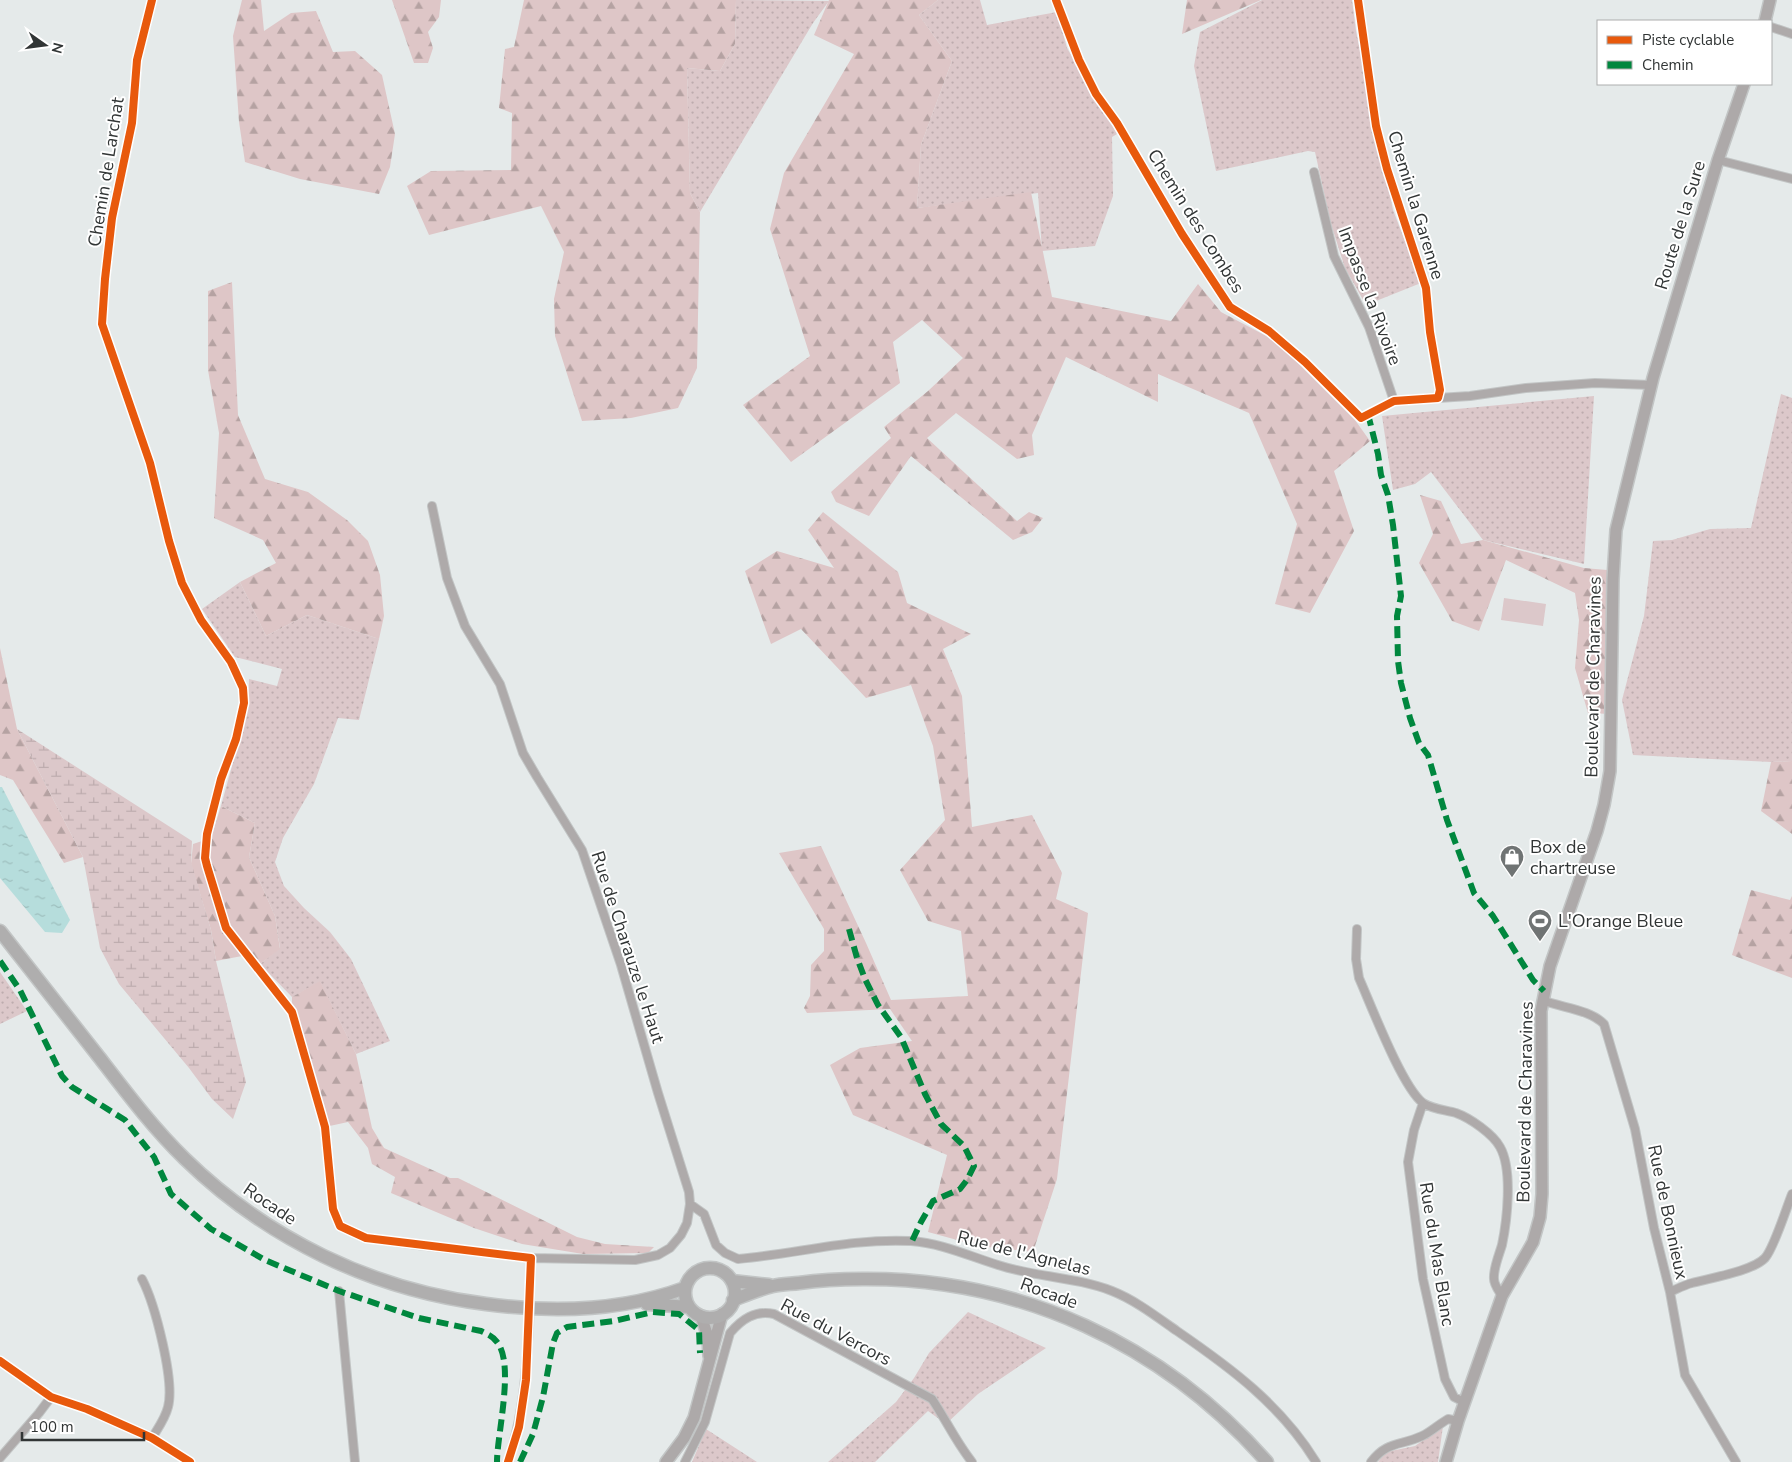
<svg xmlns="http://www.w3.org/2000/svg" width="1792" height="1462" viewBox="0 0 1792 1462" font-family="'Nunito Sans',sans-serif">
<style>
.grass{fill:url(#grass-dots)}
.forest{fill:url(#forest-firs)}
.wetland{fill:url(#wetland-marsh)}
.garden{fill:#dcc8ca}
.water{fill:url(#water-ripples)}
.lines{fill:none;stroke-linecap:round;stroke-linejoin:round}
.street-casing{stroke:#c2c5c5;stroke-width:10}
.secondary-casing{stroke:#c2c5c5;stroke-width:14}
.primary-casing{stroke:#c2c5c5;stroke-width:15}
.street{stroke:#aeaaaa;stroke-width:8}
.secondary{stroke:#ada9a9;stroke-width:11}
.primary{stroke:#afaeae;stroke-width:12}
.street-bridge-casing{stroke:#c2c5c5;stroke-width:10;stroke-linecap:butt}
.street-bridge{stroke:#aeaaaa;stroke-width:8}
.quiet{stroke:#00873e;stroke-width:6;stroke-dasharray:12 6;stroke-linecap:butt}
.cycleway-casing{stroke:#fff;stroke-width:11}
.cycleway{stroke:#e8590c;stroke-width:8}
.labels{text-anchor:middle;stroke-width:4;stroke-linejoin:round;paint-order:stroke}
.street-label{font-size:18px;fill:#313535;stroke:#fff}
.poi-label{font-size:18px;fill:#313535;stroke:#fff;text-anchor:start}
</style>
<defs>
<pattern id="grass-dots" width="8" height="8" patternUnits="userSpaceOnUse" patternTransform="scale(1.25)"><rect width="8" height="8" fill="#dcc8ca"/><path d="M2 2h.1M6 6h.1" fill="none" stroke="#bdacae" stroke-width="1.8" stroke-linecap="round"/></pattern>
<pattern id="forest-firs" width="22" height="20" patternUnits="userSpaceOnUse" patternTransform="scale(1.25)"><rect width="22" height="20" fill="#dec6c7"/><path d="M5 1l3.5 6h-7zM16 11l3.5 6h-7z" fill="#b5a2a2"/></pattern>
<pattern id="wetland-marsh" width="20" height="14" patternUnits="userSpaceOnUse" patternTransform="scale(1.25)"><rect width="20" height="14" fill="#dcc8ca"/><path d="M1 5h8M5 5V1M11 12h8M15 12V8" fill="none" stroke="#bdacae"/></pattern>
<pattern id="water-ripples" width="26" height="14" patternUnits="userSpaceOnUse" patternTransform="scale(1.25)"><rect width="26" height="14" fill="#b6dddc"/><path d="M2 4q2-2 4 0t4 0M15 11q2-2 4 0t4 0" fill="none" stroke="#9dbebd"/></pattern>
</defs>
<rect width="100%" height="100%" fill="#e5eaea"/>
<path class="grass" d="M736,0L829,1L813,23L700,212L690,193L687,68L720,71L735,44Z
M938,0H980L987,25L1057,12L1067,48L1117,134L1112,137L1113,196L1095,246L1042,251L1038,193L917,208L921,145L952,61L919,15Z
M1262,0H1352L1356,31L1393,210L1421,283L1366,305L1345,268L1331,224L1315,152L1308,151L1216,171L1194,66L1200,32Z
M1781,394L1792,398V761L1771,762L1633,755L1622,700L1644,616L1653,541L1672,540L1710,529L1751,528Z
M1594,396L1584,564L1483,540L1431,472L1415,484L1393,490L1382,416Z
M240,582L266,636L307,615L379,639L359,720L338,718L314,784L283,838L275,862L284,886L304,908L330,932L351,959L390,1041L356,1054L320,982L292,997L260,964L280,948L275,916L249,857L255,823L221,806L248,708L249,679L277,686L282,669L235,657L202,609Z
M0,972L27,1011L0,1024Z
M968,1312L1046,1348L978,1394L946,1424L928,1411L875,1462H828L896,1402L914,1378L929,1353Z
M1443,1426L1438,1462H1378L1386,1452L1415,1446Z
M706,1429L757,1462H692Z"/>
<path class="forest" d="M242,0H261L264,31L291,13L316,11L333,52L355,51L382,75L395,134L390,167L379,194L300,179L245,162L239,122L233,36Z
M392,0H441L439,17L428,32L433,48L428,63H414Z
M524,0H736L735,44L720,71L687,68L690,193L700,212L697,368L678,408L631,418L582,421L555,336L554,299L564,252L541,206L429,235L407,186L431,171L511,170L512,113L499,108L505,49L514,47Z
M829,0H938L919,15L952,61L921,145L917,208L1031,192L1052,297L1171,321L1198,284L1221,312L1276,341L1355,420L1370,441L1334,471L1354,531L1310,613L1275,604L1297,524L1249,413L1158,374V402L1066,357L1032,435L1034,455L1017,459L956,413L927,438L1017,521L1029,512L1043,518L1032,532L1013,540L911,456L869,516L836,502L831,492L891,438L884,427L928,391L963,358L922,320L893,342L900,383L791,462L743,405L810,356L770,229L784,173L854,54L814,35Z
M1187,0H1261L1182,34Z
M232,282L238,415L265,479L308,492L347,520L368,541L380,575L384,616L379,639L307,615L266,636L240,582L276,563L263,540L214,518L219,433L208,370V291Z
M1420,495L1441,501L1461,544L1483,540L1584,568L1607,570L1610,714L1588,713L1575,668L1579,620L1575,593L1506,560L1479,631L1452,621L1419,563L1433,534Z
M823,512L898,572L907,603L971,634L943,649L962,696L972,827L1032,815L1062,873L1056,899L1088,913L1057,1179L1033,1252L979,1246L928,1232L947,1155L853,1115L830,1065L860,1048L912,1041L890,1009L807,1013L804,1008L810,996L811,965L824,951V929L779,853L821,846L866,943L891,1000L968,996L961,931L928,921L900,870L945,820L933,746L911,685L866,698L801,629L771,644L745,571L777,551L834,568L808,530Z
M0,648L17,729L83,857L64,863L13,780L0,775Z
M1792,761V834L1761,811L1771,762Z
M221,806L255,823L249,857L275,916L280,949L260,964L242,956L216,961L211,930L191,864L193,844L211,838Z
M1751,890L1790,900L1792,896V978L1732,955Z
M320,981L356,1054L372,1128L384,1148L450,1178H458L577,1237L605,1244L654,1247L648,1253L583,1254L522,1244L474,1228L391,1193L395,1177L372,1164L368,1148L348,1122L325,1127L292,1012V997Z"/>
<path class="wetland" d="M17,729L192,841L191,862L211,930L216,961L246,1082L233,1119L212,1099L189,1068L119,984L100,948L83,857Z"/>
<path class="garden" d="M1504,598L1546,604L1543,626L1501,620Z"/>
<path class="water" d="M0,787H2L70,920L62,933L45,932L0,878Z"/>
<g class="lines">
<defs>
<path id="street" d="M152,0L137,60L132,123L112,218L105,279L102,324L150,463L169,541L182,583L201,620L231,662L243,688L244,703L236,739L221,779L207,834L205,858L226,928L292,1012L325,1127L333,1209L340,1226L366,1238L418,1245L531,1258L635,1260L658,1255L670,1248L681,1235L687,1223L690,1204L689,1192L658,1093L621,965L582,850L537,777L523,753L500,684L465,626L447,578L432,506
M1056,0L1079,60L1096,94L1117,123L1182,234L1230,307L1269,331L1305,362L1361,418L1394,401L1438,398L1440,390L1430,332L1426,288L1387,169L1376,126L1358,0
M1771,27L1792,34
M1718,160L1792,179
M1314,172L1334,256L1369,327L1394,401
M1438,398L1470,396L1526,388L1595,383L1651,385
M1357,929L1356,959L1359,978C1371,1005 1402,1087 1423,1103C1432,1109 1445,1110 1456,1113C1470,1118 1493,1134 1500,1147C1513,1170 1507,1221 1502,1245C1499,1255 1493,1269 1494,1279C1494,1285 1499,1291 1502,1296
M1542,1000C1562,1008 1589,1009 1604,1024L1635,1129L1654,1228L1670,1292L1685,1375L1736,1462
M1423,1103L1414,1130L1408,1162L1423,1279L1445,1379L1454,1397L1464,1402
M690,1204L704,1214L716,1245L725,1253L738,1259C797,1254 850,1238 911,1241C941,1243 969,1256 998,1265C1035,1277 1076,1277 1112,1291C1135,1300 1157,1317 1177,1331C1231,1368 1281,1405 1316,1462
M142,1279C155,1304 175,1381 168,1407C165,1419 158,1428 152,1438
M530,1284L531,1258
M339,1291L355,1462
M1670,1292C1677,1289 1684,1285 1692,1283C1710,1278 1753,1271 1765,1258C1774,1248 1786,1209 1792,1194
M0,1361L51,1397L87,1409L152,1438L190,1462
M0,1458L39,1413L51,1397
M508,1462C523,1416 526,1375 529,1327
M685,1462L705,1422L730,1333C742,1319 755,1310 774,1314L932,1399C946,1420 956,1442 972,1462
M1371,1462C1387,1441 1400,1446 1422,1436C1431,1432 1439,1424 1448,1419L1458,1421"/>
<path id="secondary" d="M1765,21L1770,0
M701,1316L708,1337L709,1356
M666,1462L684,1438L694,1418L722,1314
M1446,1462L1458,1421L1502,1296L1533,1242L1540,1217L1542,1194L1541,1011L1550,966L1597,831L1604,805L1610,771L1613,579L1616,530L1653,378L1718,160L1744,84"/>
<path id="primary" d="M0,931C33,973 66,1015 99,1057C126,1092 153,1128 185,1159C267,1239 373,1290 486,1304C552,1313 622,1311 685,1288
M685 1293a25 25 0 1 1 50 0a25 25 0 1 1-50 0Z
M732,1281L769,1285
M733,1300C746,1295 760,1289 773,1286C781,1284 791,1284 799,1283C820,1280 842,1279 863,1279C1021,1278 1163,1344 1267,1462
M647,1304L689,1307"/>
</defs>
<use href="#street" class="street-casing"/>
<use href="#secondary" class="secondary-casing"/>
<use href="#primary" class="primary-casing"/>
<use href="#street" class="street"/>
<use href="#secondary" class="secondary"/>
<use href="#primary" class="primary"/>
<defs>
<path id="street-bridge" d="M529,1327L530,1284"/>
</defs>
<use href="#street-bridge" class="street-bridge-casing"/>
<use href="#street-bridge" class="street-bridge"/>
<path class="quiet" d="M1368,414L1378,454L1381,475L1388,495L1393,525L1401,596L1397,616L1398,661L1401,683L1410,718L1419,743L1428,755L1447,820L1474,893L1493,916L1533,980L1544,991
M849,929L857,958L865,979L878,1005L901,1037L925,1094L941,1124L964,1146L974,1166L967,1180L960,1189L933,1201L921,1222L912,1241
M0,961L20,990L62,1076L72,1087L125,1120L154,1157L171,1194L211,1229L265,1260L339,1291L419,1318L481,1331C487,1334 493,1336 497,1342C515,1364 497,1434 497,1462
M520,1462L533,1434L543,1397L553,1343L557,1333L567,1327L614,1321L653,1312L679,1314L699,1330L700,1353"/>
<defs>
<path id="cycleway" d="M152,0L137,60L132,123L112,218L105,279L102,324L150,463L169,541L182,583L201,620L231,662L243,688L244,703L236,739L221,779L207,834L205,858L207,866L226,928L292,1012L325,1127L333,1209L340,1226L366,1238L531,1258L526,1380L519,1427L508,1462
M1056,0L1079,60L1096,94L1117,123L1182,234L1230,307L1269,331L1305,362L1361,418L1394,401L1438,398L1440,390L1430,332L1426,288L1387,169L1376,126L1358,0
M0,1361L51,1397L87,1409L152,1438L190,1462"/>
</defs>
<use href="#cycleway" class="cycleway-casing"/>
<use href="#cycleway" class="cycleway"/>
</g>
<defs>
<symbol id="shop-pin" viewBox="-11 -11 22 30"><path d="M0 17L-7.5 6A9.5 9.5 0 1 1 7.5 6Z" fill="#707474" stroke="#fff"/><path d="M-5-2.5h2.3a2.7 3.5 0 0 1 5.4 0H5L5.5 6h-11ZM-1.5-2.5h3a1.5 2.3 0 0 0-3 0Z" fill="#fff"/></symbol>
<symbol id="stadium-pin" viewBox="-11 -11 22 30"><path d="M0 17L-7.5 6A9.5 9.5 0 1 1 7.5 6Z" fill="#707474" stroke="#fff"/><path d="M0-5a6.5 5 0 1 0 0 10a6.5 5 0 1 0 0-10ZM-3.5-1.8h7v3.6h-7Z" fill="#fff"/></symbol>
</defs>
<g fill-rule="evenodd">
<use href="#shop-pin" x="1498" y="843" width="28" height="38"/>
<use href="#stadium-pin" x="1526" y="907" width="28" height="38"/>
</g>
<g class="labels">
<g class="street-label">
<text transform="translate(106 172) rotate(-81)" y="6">Chemin de Larchat</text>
<text transform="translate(1416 205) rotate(73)" y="6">Chemin la Garenne</text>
<text transform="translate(1196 221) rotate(58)" y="6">Chemin des Combes</text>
<text transform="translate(1680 225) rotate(-73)" y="6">Route de la Sure</text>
<text transform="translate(1370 296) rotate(69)" y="6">Impasse la Rivoire</text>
<text transform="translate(1593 677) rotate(-89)" y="6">Boulevard de Charavines</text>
<text transform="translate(628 947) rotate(72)" y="6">Rue de Charauze le Haut</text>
<text transform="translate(1525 1102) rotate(-89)" y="6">Boulevard de Charavines</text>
<text transform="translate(270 1204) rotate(34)" y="6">Rocade</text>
<text transform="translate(1668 1212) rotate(78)" y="6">Rue de Bonnieux</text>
<text transform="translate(1024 1253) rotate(14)" y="6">Rue de l'Agnelas</text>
<text transform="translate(1437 1254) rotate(81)" y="6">Rue du Mas Blanc</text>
<text transform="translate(1049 1293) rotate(20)" y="6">Rocade</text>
<text transform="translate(836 1332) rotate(28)" y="6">Rue du Vercors</text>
</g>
<g class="poi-label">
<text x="1530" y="853">Box de<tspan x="1530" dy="21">chartreuse</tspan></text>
<text x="1558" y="927">L'Orange Bleue</text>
</g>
</g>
<rect x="1597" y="20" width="175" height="65" fill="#ffffff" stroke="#adaeae"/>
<rect x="1607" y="36" width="25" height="8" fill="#e8590c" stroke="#adaeae"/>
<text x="1642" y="45" font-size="15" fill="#313535">Piste cyclable</text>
<rect x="1607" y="61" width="25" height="8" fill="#00873e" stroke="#adaeae"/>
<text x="1642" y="70" font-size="15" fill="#313535">Chemin</text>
<g transform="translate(45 45) rotate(104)" stroke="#ffffff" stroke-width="4" paint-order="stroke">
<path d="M0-4L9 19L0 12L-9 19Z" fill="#313535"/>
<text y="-8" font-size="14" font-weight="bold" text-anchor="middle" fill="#313535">N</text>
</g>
<path d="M22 1432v8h122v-8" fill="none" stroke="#313535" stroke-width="2.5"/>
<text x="30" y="1432" font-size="15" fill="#313535" stroke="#ffffff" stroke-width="4" paint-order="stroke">100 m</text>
</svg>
